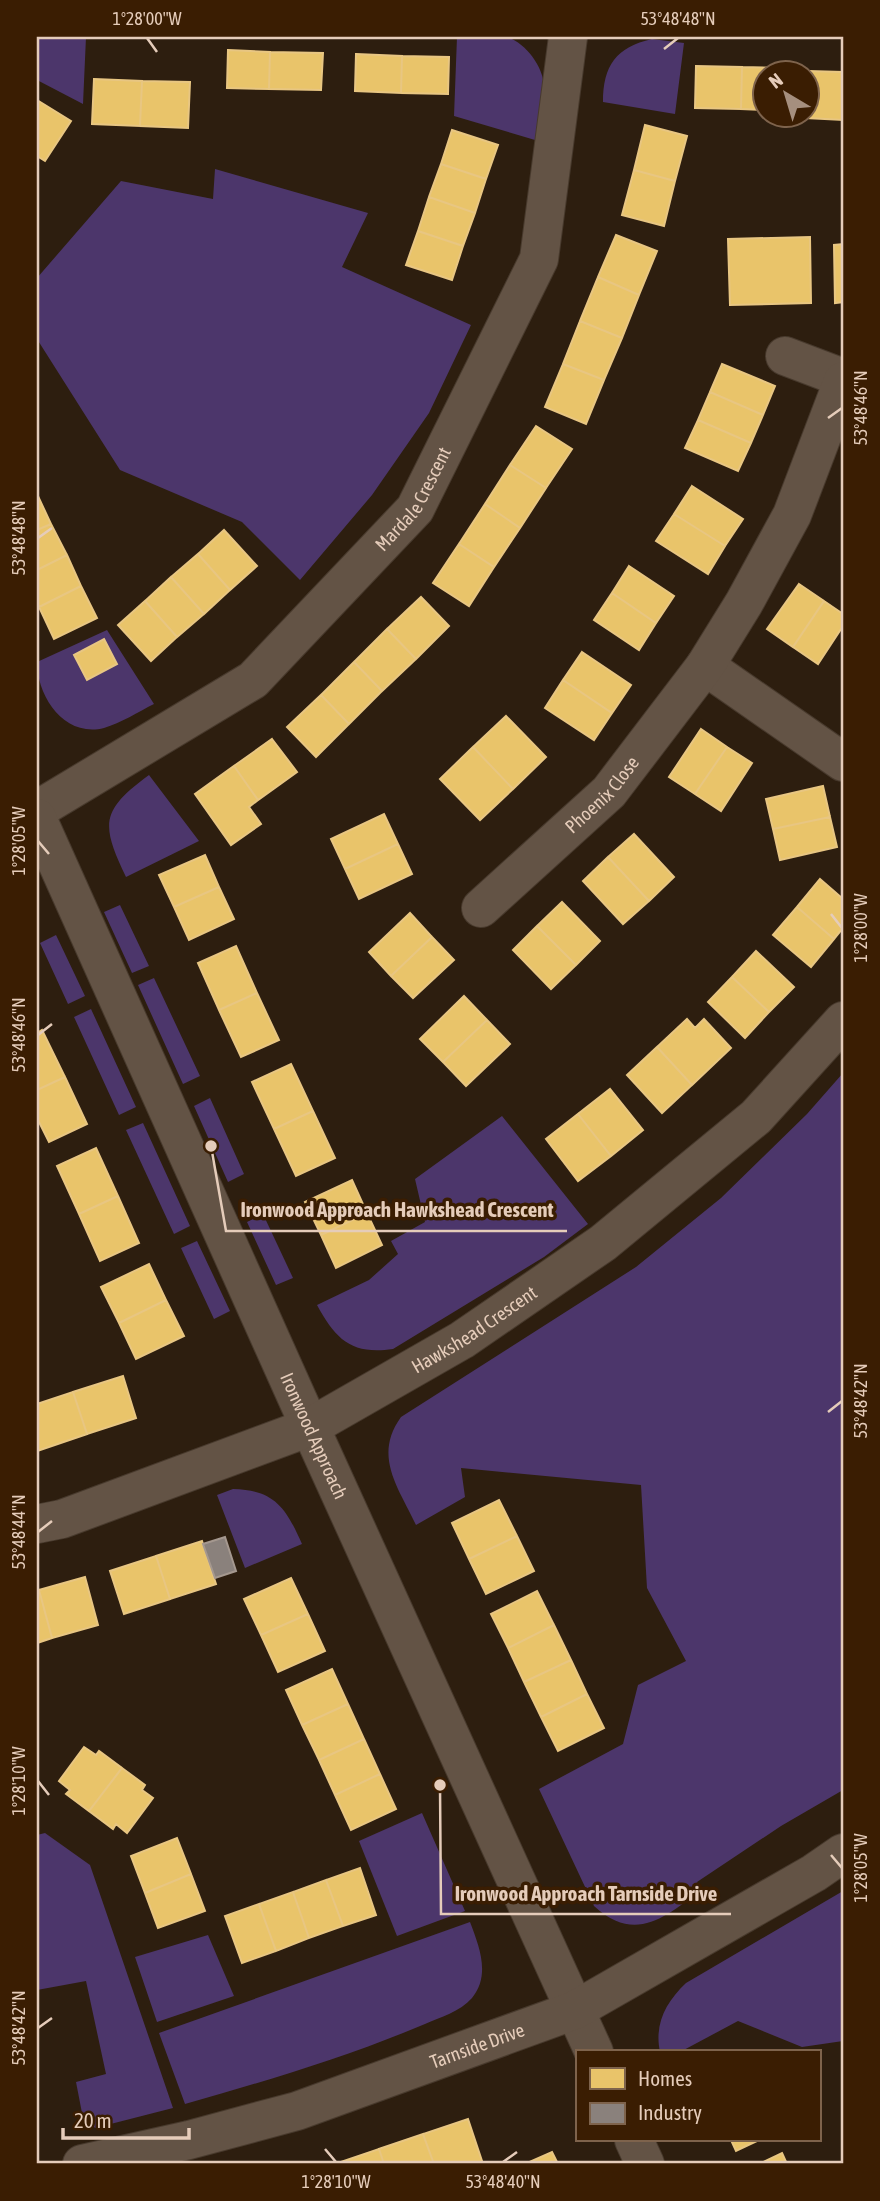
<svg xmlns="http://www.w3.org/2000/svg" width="880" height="2201" viewBox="0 0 880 2201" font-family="'Asap Condensed',sans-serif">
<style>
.green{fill:#4c366b}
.homes{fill:#e9c46a;stroke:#e8c682;stroke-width:2}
.industry{fill:#8a817c;stroke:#a5988f;stroke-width:2}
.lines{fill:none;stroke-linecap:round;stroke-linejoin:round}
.minor-casing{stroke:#483a2d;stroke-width:40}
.minor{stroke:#635345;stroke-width:38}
.ticks{fill:none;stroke:#e5ccba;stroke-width:2.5}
.labels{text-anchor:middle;stroke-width:7;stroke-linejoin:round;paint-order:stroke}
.street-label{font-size:19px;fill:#e5ccba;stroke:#3a1d02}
.leader{fill:none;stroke:#e5ccba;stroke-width:2.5}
.callout-dot{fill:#e5ccba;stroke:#3a1d02;stroke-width:2.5}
.callout-label{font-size:21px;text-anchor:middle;font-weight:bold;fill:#e5ccba;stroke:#3a1d02;stroke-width:7;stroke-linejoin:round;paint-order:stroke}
.neatline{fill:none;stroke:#e5ccba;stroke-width:2.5}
.ticks-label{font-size:18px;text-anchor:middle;fill:#e5ccba}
</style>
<rect width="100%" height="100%" fill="#2d1e0f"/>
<path class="green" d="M37,37H86L83,104L37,80Z
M457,37C472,37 491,34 506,37C525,42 543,66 544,86C545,103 538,123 535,140L454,116Z
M652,39L684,43L675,114L603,102C603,66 616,47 652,39Z
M215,169L368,213L342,267L471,325L429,413L372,495L300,580L242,522L120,470L37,339V278L121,181L213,199Z
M107,630L154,704C138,712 121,723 104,728C64,738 37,696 37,662Z
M149,775L199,841L126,877C101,824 100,811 149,775Z
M120,905L149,966L132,973L104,912Z
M56,935L85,996L68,1004L40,943Z
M154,978L200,1076L183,1084L138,985Z
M91,1009L136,1107L119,1115L74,1017Z
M843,1073V1790L781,1826L697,1882L702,1890C664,1917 636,1944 594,1906L539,1789L623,1744L638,1685L686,1661L647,1588L641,1485L461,1468L465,1497L416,1525C398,1487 373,1456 401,1417L636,1267L721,1198L807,1114Z
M210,1098L244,1174L228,1182L194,1106Z
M502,1116L588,1224L544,1257L393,1349C352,1355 336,1340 317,1305L369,1280L398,1254L391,1241L425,1222L415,1179Z
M143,1123L190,1226L174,1234L126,1130Z
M263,1214L293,1278L276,1285L247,1222Z
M197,1241L230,1311L214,1319L181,1248Z
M233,1489C275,1490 286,1508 302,1544L245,1568L217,1495Z
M422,1813L465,1911L397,1936L359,1841Z
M45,1833L90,1865L173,2108L95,2128L82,2113L76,2082L106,2074L86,1981L37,1990V1835Z
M843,1891V2041L802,2047L738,2021L680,2052H660C654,2024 666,2002 686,1983Z
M470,1922C479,1946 491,1975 472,1998C460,2012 440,2017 425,2024C347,2057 266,2081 185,2104L159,2033Z
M208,1935L234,1996L157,2022L135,1957Z"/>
<path class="homes" d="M228,50L270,52L269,89L227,88Z
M270,52L323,53L321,90L269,89Z
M356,54L402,56L401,93L355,91Z
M402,56L449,57L448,94L401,93Z
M696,66L742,67L741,109L695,108Z
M742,67L788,68V74H764V110L741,109Z
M808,71L843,72V120L806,118Z
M94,79L142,81L140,126L92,124Z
M142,81L190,82L188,128L140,126Z
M37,100L71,121L45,161L37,156Z
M645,125L687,136L675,181L634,170Z
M452,130L498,145L486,179L441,164Z
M441,164L486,179L475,213L429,197Z
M634,170L675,181L664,226L622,215Z
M429,197L475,213L463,246L418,231Z
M418,231L463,246L452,280L406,265Z
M616,235L657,251L639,295L598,277Z
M810,237L811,303L730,305L728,239Z
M843,244V302L835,303L834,245Z
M598,277L639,295L622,338L580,321Z
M580,321L622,338L604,380L563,364Z
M563,364L604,380L586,424L545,407Z
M722,364L775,386L763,415L710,392Z
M710,392L763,415L751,443L698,420Z
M698,420L751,443L738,471L685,448Z
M536,426L572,449L546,488L510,465Z
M510,465L546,488L520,528L485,504Z
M692,486L743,519L725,546L674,514Z
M37,494L51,524L37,530Z
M485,504L520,528L494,567L459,544Z
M674,514L725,546L708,574L656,541Z
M51,524L67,555L37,570V530Z
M224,530L257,566L230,590L198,554Z
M459,544L494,567L469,606L433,583Z
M198,554L230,590L204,614L171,577Z
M67,555L81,586L39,607L37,603V570Z
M629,566L674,596L656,623L612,593Z
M171,577L204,614L177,637L145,601Z
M799,584L824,601L793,647L767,629Z
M81,586L97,618L54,639L39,607Z
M612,593L656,623L639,650L594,620Z
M421,597L449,626L416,659L387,629Z
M145,601L177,637L151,661L118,625Z
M824,601L843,614V626L818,664L793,647Z
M387,629L416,659L382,691L354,662Z
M104,639L117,664L87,680L74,655Z
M582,652L631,685L612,713L563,680Z
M354,662L382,691L349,724L321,695Z
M563,680L612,713L594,740L545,708Z
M321,695L349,724L316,757L287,727Z
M506,716L546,757L513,789L473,747Z
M701,729L727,747L695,794L669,777Z
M272,739L297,772L258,800L234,766Z
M473,747L513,789L480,820L440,779Z
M727,747L752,763L721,811L695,794Z
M234,766L258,800L249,807L261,824L231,845L195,794Z
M823,786L830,817L773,829L766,799Z
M384,814L398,844L345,869L331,839Z
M830,817L837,847L780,860L773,829Z
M634,834L674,877L649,901L608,857Z
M398,844L412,874L359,899L345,869Z
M205,855L219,887L174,907L159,875Z
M608,857L649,901L623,924L583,881Z
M820,879L843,899V928L834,939L797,907Z
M219,887L234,919L189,940L174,907Z
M562,902L600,941L576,965L537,926Z
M797,907L834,939L811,967L773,935Z
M410,913L432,937L391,976L369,952Z
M537,926L576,965L551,989L513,950Z
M432,937L454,960L413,998L391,976Z
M236,946L257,993L219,1010L198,963Z
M756,951L794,987L769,1012L732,977Z
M732,977L769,1012L745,1038L708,1002Z
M257,993L279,1040L241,1057L219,1010Z
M464,996L487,1020L443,1062L420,1039Z
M687,1019L695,1028L704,1019L731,1048L692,1085L657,1047Z
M487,1020L510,1044L466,1086L443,1062Z
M42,1030L65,1077L37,1090V1033Z
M657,1047L692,1085L662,1113L627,1075Z
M291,1064L313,1111L274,1129L252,1082Z
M65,1077L87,1124L49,1142L37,1118V1090Z
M610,1089L643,1130L611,1156L578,1114Z
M313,1111L335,1158L296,1176L274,1129Z
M578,1114L611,1156L578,1181L546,1139Z
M96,1148L118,1196L79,1214L57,1166Z
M352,1180L367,1213L321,1235L305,1202Z
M118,1196L139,1243L100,1261L79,1214Z
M367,1213L382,1245L336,1268L321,1235Z
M149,1264L166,1300L119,1323L101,1287Z
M166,1300L184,1336L136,1359L119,1323Z
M123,1376L136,1418L87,1434L73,1392Z
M73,1392L87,1434L37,1451V1404Z
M499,1500L517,1536L469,1559L452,1523Z
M517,1536L534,1571L486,1594L469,1559Z
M202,1541L216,1584L170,1599L156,1556Z
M156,1556L170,1599L124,1614L110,1571Z
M85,1577L98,1625L52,1638L39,1590Z
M291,1578L308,1614L261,1635L244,1599Z
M39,1590L52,1638L37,1643V1591Z
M537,1591L554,1625L508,1648L491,1614Z
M308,1614L325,1651L278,1672L261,1635Z
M554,1625L571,1660L524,1682L508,1648Z
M571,1660L587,1694L541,1717L524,1682Z
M332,1669L348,1704L302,1725L286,1690Z
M587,1694L604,1728L558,1751L541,1717Z
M348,1704L364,1739L319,1760L302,1725Z
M364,1739L380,1774L335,1795L319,1760Z
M84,1747L96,1755L99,1751L122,1768L89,1811L66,1794L70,1790L59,1781Z
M122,1768L145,1785L142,1790L153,1798L127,1833L116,1824L113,1829L89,1811Z
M380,1774L396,1809L351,1830L335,1795Z
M177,1838L191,1874L145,1893L131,1856Z
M360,1868L376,1915L343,1926L326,1880Z
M191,1874L205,1911L158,1928L145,1893Z
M326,1880L343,1926L309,1938L293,1892Z
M293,1892L309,1938L276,1951L259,1904Z
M259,1904L276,1951L242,1963L225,1916Z
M468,2119L483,2164H434L423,2134Z
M423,2134L434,2164H384L379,2149Z
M731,2140H759L736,2151Z
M379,2149L384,2164H335Z
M552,2152L558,2164H525Z
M782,2153L787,2164H759Z"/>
<path class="industry" d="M225,1537L236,1571L215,1578L203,1544Z"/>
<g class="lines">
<defs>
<g id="minor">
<path d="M785,356L843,378"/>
<path d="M705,666L843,762"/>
<path id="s1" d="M37,810L253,680L415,509L539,259L568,37"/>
<path id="s2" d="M37,818L310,1427L594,2052"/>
<path id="s3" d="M481,908L609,792L705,666L744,603L792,515L843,381"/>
<path id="s4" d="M37,1524L62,1519L310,1427L462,1340L603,1243L756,1117L843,1021"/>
<path d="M634,2140L645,2164"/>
<path id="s5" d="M82,2164L189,2140L297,2111L575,2010L814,1873L843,1853"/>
</g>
</defs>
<use href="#minor" class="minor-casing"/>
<use href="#minor" class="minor"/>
</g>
<path class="ticks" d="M147,38L157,52M664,49L678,38M828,418L842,408M38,538L52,528M38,841L49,854M831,914L842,928M38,1035L52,1024M828,1412L842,1401M38,1532L52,1521M38,1781L49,1795M831,1855L842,1868M38,2028L52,2018M325,2149L336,2162M503,2162L517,2152"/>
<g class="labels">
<g class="street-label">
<text dy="7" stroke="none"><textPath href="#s1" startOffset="495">Mardale Crescent</textPath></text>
<text dy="7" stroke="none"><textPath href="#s3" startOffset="166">Phoenix Close</textPath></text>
<text dy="7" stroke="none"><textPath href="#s4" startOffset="481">Hawkshead Crescent</textPath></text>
<text dy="7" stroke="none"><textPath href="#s2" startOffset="677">Ironwood Approach</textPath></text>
<text dy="7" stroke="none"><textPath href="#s5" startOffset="413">Tarnside Drive</textPath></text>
</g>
</g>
<path class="leader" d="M211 1146L226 1231H567M440 1785L441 1914H731"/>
<g class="callout-dot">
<circle cx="211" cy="1146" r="7"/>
<circle cx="440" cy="1785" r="7"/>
</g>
<g class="callout-label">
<text x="397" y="1217">Ironwood Approach Hawkshead Crescent</text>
<text x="586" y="1901">Ironwood Approach Tarnside Drive</text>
</g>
<rect width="880" height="2201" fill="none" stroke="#3a1d02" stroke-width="77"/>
<rect x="576" y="2050" width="245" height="91" fill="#3a1d02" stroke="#7e634c" stroke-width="2"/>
<rect x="590" y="2068" width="35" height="21" fill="#e9c46a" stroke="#7e634c" stroke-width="2"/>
<text x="638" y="2086" font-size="21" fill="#e5ccba">Homes</text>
<rect x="590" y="2103" width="35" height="21" fill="#8a817c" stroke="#7e634c" stroke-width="2"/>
<text x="638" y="2120" font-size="21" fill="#e5ccba">Industry</text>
<g transform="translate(786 94) rotate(322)"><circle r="33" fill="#3a1d02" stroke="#7e634c" stroke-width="2"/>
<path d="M0-5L12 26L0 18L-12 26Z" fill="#a58f7e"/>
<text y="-10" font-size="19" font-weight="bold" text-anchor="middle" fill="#e5ccba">N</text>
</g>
<path d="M63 2128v10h126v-10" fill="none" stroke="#e5ccba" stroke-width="3.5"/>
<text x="74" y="2128" font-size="21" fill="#e5ccba" stroke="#3a1d02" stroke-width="5" paint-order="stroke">20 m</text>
<rect x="38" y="38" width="804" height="2124" class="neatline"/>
<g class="ticks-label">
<text x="147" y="25">1°28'00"W</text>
<text x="678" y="25">53°48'48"N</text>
<text transform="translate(861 408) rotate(-90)" y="6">53°48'46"N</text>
<text transform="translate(19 538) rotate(-90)" y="6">53°48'48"N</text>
<text transform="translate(19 841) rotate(-90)" y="6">1°28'05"W</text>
<text transform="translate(861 928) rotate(-90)" y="6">1°28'00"W</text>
<text transform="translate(19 1035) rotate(-90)" y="6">53°48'46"N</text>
<text transform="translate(861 1401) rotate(-90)" y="6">53°48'42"N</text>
<text transform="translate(19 1532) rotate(-90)" y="6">53°48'44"N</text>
<text transform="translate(19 1781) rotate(-90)" y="6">1°28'10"W</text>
<text transform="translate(861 1868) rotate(-90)" y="6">1°28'05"W</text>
<text transform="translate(19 2028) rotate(-90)" y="6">53°48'42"N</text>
<text x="336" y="2188">1°28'10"W</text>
<text x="503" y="2188">53°48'40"N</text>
</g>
</svg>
